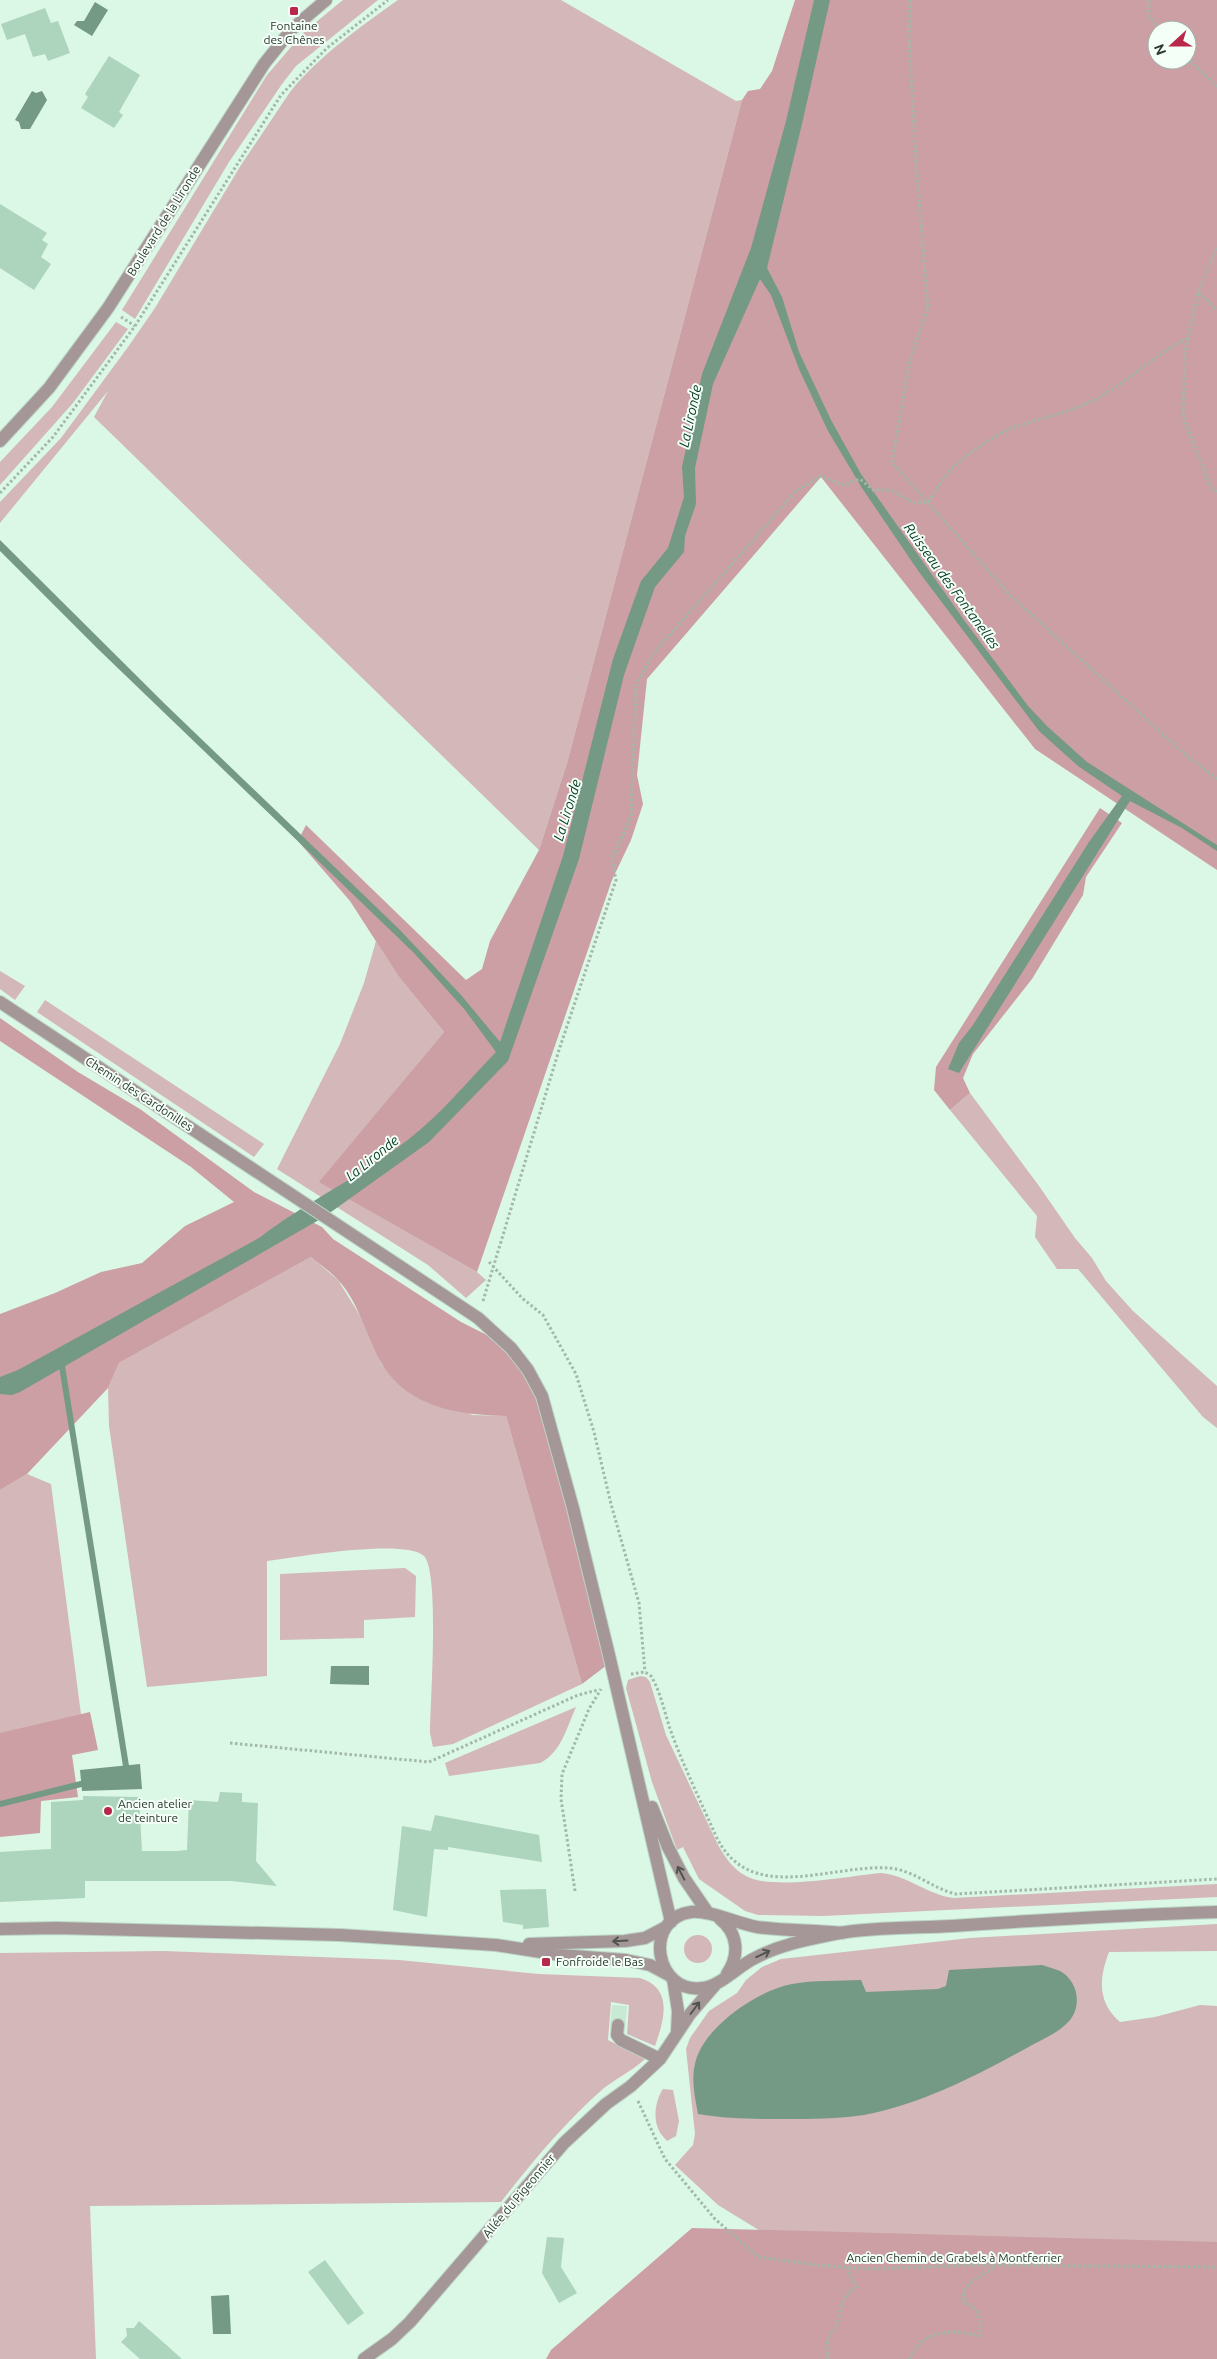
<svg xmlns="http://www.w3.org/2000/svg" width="1217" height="2359" viewBox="0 0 1217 2359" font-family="Ubuntu,sans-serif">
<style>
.built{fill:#c8ead5}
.green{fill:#d3b7b9}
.forest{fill:#cb9fa3;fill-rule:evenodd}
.water{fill:#749984}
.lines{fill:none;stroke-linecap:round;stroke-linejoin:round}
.stream{stroke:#749984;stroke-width:6}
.building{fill:#add4bd}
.minor-casing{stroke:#bcd4c5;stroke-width:14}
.path{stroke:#a1b8aa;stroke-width:3;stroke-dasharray:2.5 2.5;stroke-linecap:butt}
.minor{stroke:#a59798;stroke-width:12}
.oneway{stroke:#50544f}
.poi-dot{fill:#b9284b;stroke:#f4fff8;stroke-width:2}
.labels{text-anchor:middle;stroke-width:4;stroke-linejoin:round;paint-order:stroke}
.poi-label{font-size:12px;fill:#2c3730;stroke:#f4fff8;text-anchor:start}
.street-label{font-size:12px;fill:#2c3730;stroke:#f4fff8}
.water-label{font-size:14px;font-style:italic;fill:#043822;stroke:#f4fff8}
</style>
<rect width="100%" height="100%" fill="#dbf7e6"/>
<path class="built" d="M612,2005L627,2006L625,2031L610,2029Z"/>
<path class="green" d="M343,0H378L296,66L282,84L229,162L135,319L122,310L267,75L304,32Z
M398,0H561L736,101L742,100L567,763L539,850L94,417L108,391L0,523V502L61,438L128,347L155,308L241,165L290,92C319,56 360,27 398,0Z
M116,322L128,329L73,403L0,485V462L52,407Z
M376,941L399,977L444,1032L320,1182L477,1272L486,1280L466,1298L428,1265L277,1169L340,1044L364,983Z
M0,971L25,986L15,1000L0,989Z
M45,1000L264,1144L254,1157L37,1012Z
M970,1093L1039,1186L1075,1238L1092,1258L1106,1281L1133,1311L1217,1386V1428L1203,1417L1078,1269H1057L1035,1237L1037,1216L950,1110Z
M311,1257L338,1280L364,1322L382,1365L472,1415L506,1416L582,1684L453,1744L433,1747L430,1733C430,1703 440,1573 424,1556C406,1538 295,1557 267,1561V1676L147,1687L109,1426L108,1388L119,1363Z
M27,1474L51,1484L85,1745L0,1763V1490Z
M405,1568L416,1576L415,1617L364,1620V1638L280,1640V1574Z
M640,1676L646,1677L650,1682L666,1735L718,1845C725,1857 733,1869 746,1876C771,1891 850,1876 880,1873C908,1875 927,1895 954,1898L1217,1884V1897L823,1916L758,1915L745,1911L699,1879L683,1847L677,1850L652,1782L626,1688L628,1680Z
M576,1707C567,1727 561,1753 540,1763L449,1776L445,1763Z
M1217,1924V1951L1109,1952C1099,1978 1097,2002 1120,2022L1155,2017L1200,2005L1217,2006V2244L770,2237L718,2205L675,2165L693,2145L695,2134L686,2049L690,2038L709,2011L737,1993L746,1980L762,1967L781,1959L970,1938Z
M684 1949a14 14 0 1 1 28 0a14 14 0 1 1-28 0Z
M164,1951L399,1960L539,1974L640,1978C674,1989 664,2020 655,2046L627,2034L629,2005L611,2002L608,2040L645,2059C632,2071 617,2078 604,2088C565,2122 533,2161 501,2202L90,2206L96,2359H0V1953Z
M663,2089L673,2090L679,2121L676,2136L667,2141C665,2138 659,2133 658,2128C653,2117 656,2099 663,2089Z"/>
<path class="forest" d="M795,0H1217V870L1035,749L821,477L647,679L637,775L643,804L631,840L612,880L477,1272L319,1182L444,1032L399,977L350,901L298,841L306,825L466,980L482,969L490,941L539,850L567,763L742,100L748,91L760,89L772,71ZM1157,30H1187V60H1157Z
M1100,808L1122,823L1086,877L1083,895L1032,979L973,1054L963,1078L970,1093L950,1110L934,1090L936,1067Z
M0,1018L78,1072L140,1109L254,1192L322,1227L333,1239L461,1322L491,1337L507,1350L534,1389L553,1451L607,1665L582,1684L506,1416C460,1415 408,1408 382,1364C367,1338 359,1302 338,1280C330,1271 320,1265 311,1257L119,1363L108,1388L27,1474L0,1490V1314L55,1293L101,1272L142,1263L185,1226L234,1202L191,1167L0,1041Z
M90,1712L98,1750L72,1755L78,1797L41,1801L40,1833L0,1837V1733Z
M692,2228L1217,2242V2359H546L551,2350Z"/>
<path class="water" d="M814,0H830L802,124L767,268L782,297L799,352L831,420L861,474L964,620L1028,706L1048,727L1087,762L1217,845V851L1182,828L1130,801L959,1073L948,1069L959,1043L973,1025L1089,842L1122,796L1078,766L1039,731L919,572L862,488L828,431L799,369L771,295L760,279L713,384L695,468L696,504L685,536L684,552L655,587L624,675L579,859L508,1061L429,1142L324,1217L20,1392L12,1395L0,1394V1377L18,1370L259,1238C307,1201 362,1176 409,1139C441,1114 468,1081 496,1052L465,1010L414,953L98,649L0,551V540L166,705L399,929L461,995L500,1042L563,856L613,659L641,581L668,548L684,497L682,467L702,374L751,248L786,121Z
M95,2L108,10L92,36L74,25L77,21H84Z
M32,91L36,93L42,91L47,100L30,129H21L19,122L15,120Z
M331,1666H369V1685L330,1684Z
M140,1764L142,1789L82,1791L80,1770Z
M1042,1965C1048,1967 1055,1969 1060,1971C1078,1981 1082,2005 1070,2020C1060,2032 1045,2038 1032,2045C982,2073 920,2105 864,2115C838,2119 811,2119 785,2119C755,2119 727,2119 698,2114C695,2097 691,2081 695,2064C702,2028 758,1990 792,1984C814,1980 839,1981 861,1980L866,1992L938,1989L946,1986L949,1970Z
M229,2295L231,2334H213L211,2296Z"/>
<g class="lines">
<path class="stream" d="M61,1360L126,1766
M0,1804L81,1784"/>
</g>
<path class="building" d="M45,8L51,23L58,21L70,53L48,61L45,54L33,57L25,34L7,40L1,24Z
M109,56L140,75L119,112L123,115L114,128L81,108L88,97L85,94Z
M0,204L47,233L42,240L48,244L41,257L51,264L34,290L0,268Z
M220,1792L242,1793V1802L258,1803L256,1861L277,1886L231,1881H85V1898L0,1902V1852L51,1849V1802L83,1800V1796L139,1797L142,1851H177L187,1850L189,1800L218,1802Z
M435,1815L539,1835L542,1862L448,1847V1850L434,1849L427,1917L393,1910L402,1826L431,1831Z
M546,1889L549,1927L523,1929V1925L503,1922L500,1890Z
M547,2237L564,2238L561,2267L577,2293L559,2303L542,2273Z
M325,2260L364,2313L348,2325L308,2272Z
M139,2321L163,2342L182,2359H140L121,2342L127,2336L126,2328H134Z"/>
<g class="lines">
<defs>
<path id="minor" d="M0,441L49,388L108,308L264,64L292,29L326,0
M0,1002L478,1318L511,1348L528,1370L542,1396L573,1508L609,1655L671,1922
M652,1807L668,1847L684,1878L708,1913
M720,1919C738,1933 740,1955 727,1974
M0,1929L57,1928L340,1935L496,1945L560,1955L626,1960L650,1965L667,1974
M842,1933C814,1930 785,1931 757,1927C739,1924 707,1909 691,1912C642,1919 655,1995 703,1988C722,1985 738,1966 755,1958C781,1944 811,1939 840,1933C874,1927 917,1928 952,1926C1040,1920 1129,1915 1217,1912
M529,1944L625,1941L645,1938L666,1927
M673,1979L678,2011L677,2033
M618,2025L617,2035L621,2040L660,2059
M364,2359L392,2339L410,2322L564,2143L606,2104L631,2086L660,2059L690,2014L715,1985"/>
</defs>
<use href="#minor" class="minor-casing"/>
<path class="path" d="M910,0L909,39L916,162L928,308L910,360L892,462L1010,595L1188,757L1217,779
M1149,0V17L1161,30
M1187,57L1217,87
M1217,248L1198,292L1185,352L1183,416L1211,488L1217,492
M1199,293L1217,310
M121,317L135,326
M0,493L53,437L135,326L281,95L327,48L388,0
M489,1262L522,1298L543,1315L576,1374L594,1432L611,1504L639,1603L645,1672
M483,1301L559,1050L616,880L612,859L631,816L636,686L652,655L795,492L821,476L843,485L860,479L873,490H890L914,503L928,502C936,491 944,475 955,466C972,450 998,433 1020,425C1046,417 1071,412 1096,399C1129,381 1155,354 1188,338
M631,1674L645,1672L651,1676C662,1694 665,1717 673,1737C685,1769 701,1802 715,1834C748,1907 829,1864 889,1868C914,1870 933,1889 956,1894L1217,1879
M230,1743L429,1762L578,1695L598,1690
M575,1891L561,1799L562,1774L589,1709L601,1689
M638,2101L665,2159L715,2219L758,2257L818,2265L867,2269L977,2265L1217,2267
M828,2359C827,2352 826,2342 830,2335C834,2329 832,2336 835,2329C842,2313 837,2299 856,2287L847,2267
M909,2359C912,2355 914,2349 918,2345C934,2329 959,2330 979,2336C983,2322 980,2306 964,2303C959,2280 983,2279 994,2266"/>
<use href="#minor" class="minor"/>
</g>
<defs><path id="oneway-shaft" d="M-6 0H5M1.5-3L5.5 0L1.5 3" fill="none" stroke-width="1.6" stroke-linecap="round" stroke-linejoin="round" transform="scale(1.25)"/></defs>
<g class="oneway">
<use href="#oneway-shaft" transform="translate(681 1873) rotate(-117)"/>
<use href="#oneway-shaft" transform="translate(620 1941) rotate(177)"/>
<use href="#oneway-shaft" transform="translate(763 1954) rotate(-25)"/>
<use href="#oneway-shaft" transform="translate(695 2008) rotate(-53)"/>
</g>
<g class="poi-dot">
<rect x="289" y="6" width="10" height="10" rx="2.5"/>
<circle cx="108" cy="1811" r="5"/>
<rect x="541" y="1957" width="10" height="10" rx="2.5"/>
</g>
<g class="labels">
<g class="poi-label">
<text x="294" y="30" text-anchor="middle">Fontaine<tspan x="294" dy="14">des Chênes</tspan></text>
<text x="118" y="1808">Ancien atelier<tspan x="118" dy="14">de teinture</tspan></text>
<text x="556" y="1966">Fonfroide le Bas</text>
</g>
<g class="street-label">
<text transform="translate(164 221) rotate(-58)" y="4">Boulevard de la Lironde</text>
<text transform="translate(139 1094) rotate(33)" y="4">Chemin des Cardonilles</text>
<text transform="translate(519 2196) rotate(-50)" y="4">Allée du Pigeonnier</text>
<text x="954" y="2262">Ancien Chemin de Grabels à Montferrier</text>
</g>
<g class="water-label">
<text transform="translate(690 416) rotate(-78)" y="5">La Lironde</text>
<text transform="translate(952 586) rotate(54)" y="5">Ruisseau des Fontanelles</text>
<text transform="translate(567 810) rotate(-73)" y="5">La Lironde</text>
<text transform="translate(372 1158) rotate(-39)" y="5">La Lironde</text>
</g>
</g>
<g transform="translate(1172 45) rotate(249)"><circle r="24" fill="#f4fff8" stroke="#a4afa8"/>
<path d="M0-4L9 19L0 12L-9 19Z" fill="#b9284b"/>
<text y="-8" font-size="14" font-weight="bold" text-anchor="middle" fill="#2c3730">N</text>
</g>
</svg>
